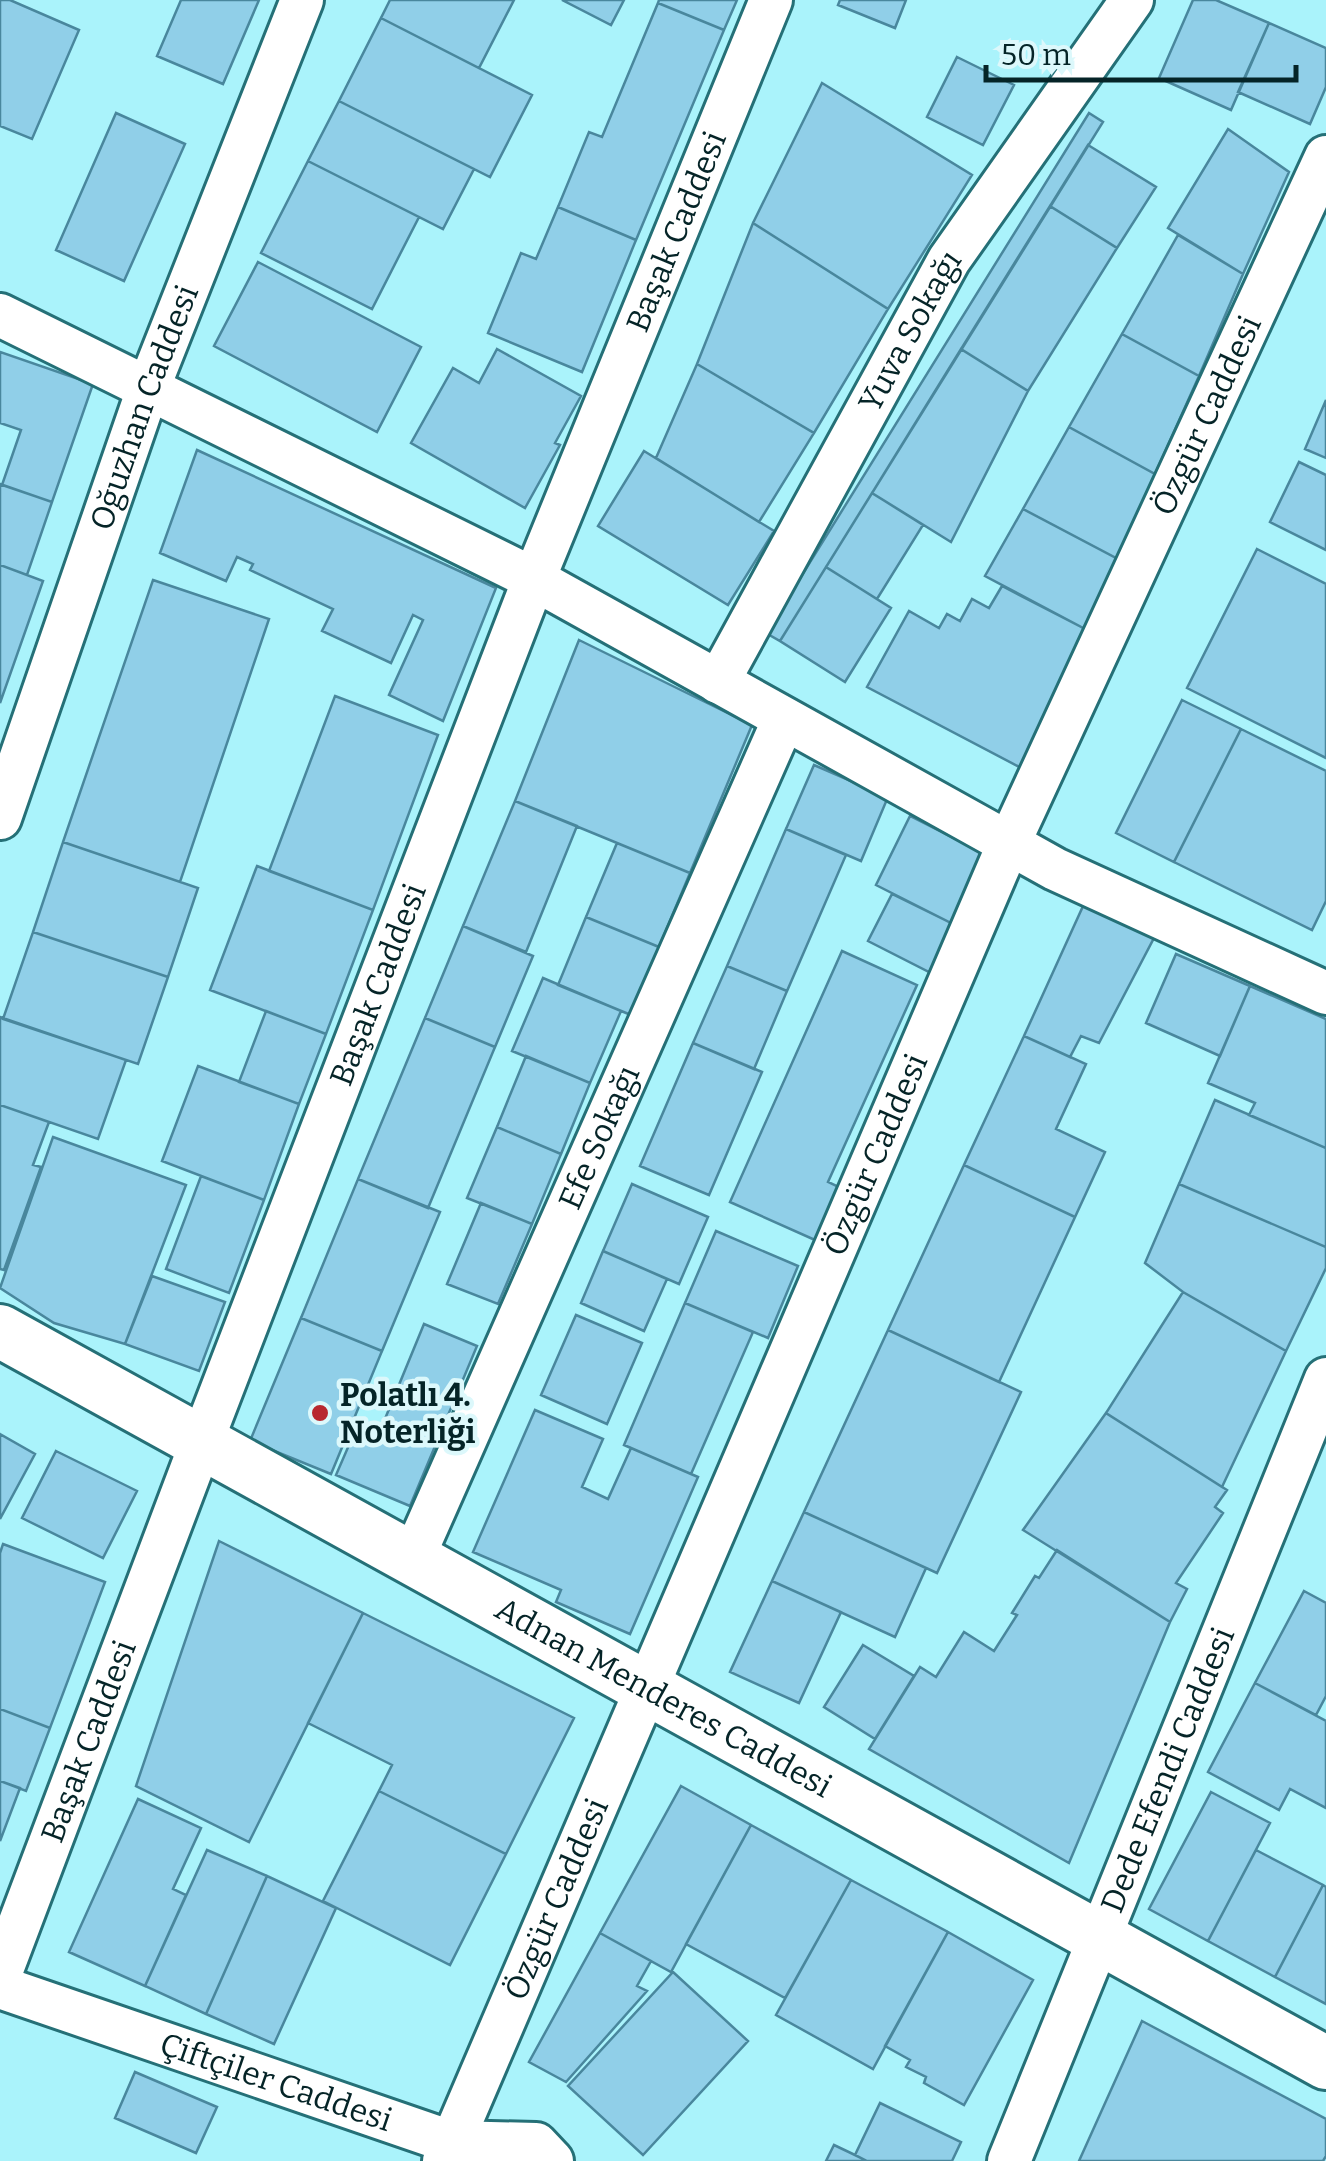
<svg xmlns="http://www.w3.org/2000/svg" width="1326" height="2161" viewBox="0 0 1326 2161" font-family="Bitter,serif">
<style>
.building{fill:#90cfe8;stroke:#49879d;stroke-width:2.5}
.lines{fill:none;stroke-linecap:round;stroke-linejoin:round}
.minor-casing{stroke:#257077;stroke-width:48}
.tertiary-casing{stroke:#257077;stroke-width:58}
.minor{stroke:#fff;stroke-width:42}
.tertiary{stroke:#fff;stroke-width:52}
.poi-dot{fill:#b8272f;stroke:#dcf8fb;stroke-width:4}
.labels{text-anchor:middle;stroke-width:9;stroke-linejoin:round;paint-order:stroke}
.street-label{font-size:32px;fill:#052427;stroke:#dcf8fb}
.poi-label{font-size:32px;font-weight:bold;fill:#052427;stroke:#dcf8fb;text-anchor:start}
</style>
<rect width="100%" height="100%" fill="#aaf3fb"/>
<path class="building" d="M0,0H10L79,30L32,139L0,126Z
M181,0H259L223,84L157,56Z
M390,0H514L479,68L381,18Z
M562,0H624L611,25Z
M659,0H737L724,30L658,3Z
M840,0H906L895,28L838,5Z
M1193,0H1216L1269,23L1231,110L1159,78Z
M658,3L724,30L636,240L558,207L589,132L602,137Z
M381,18L532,95L490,177L339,101Z
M1269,23L1326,48V87L1310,124L1238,92Z
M957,57L1014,85L983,145L927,117Z
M822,83L972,175L888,309L753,223Z
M339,101L474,169L443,229L308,161Z
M116,113L185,144L124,281L56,250Z
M1089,113L1103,122L780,641L766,633Z
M1228,129L1289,172L1243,274L1168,228Z
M1088,145L1156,187L1117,248L1050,206Z
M308,161L419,217L372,309L261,253Z
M1050,206L1117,248L1028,391L961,349Z
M558,207L636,240L582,372L488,333L521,253L536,259Z
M753,223L888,309L814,433L697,364Z
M1178,235L1243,274L1199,376L1122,334Z
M258,262L421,347L377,432L214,346Z
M1122,334L1199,376L1155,474L1069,427Z
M497,349L581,396L555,443L560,445L525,508L411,443L453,368L479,383Z
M961,349L1028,391L951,542L872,493Z
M0,352L93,384L52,502L2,485L21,430L0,423Z
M697,364L814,433L759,522L656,458Z
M1326,400V458L1305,449Z
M1069,427L1155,474L1118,559L1023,509Z
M197,450L496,588L443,721L389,695L423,620L413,615L391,663L322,631L333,609L250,570L253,564L237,557L226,581L160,553Z
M644,451L774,531L728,605L598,526Z
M1299,462L1326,475V550L1270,522Z
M0,484L52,502L27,575L0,565Z
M872,493L923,525L877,599L826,567Z
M1023,509L1118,559L1087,630L985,576Z
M1257,549L1326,584V758L1187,688Z
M0,565L43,581L0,703Z
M826,567L891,608L845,682L780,641Z
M153,580L269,619L180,882L63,842Z
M1002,586L1087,630L1025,770L867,687L909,611L939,628L947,614L960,621L972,599L989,608Z
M579,640L752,725L690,873L515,801Z
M335,696L438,735L373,910L269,871Z
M1182,700L1241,729L1174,862L1116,833Z
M1241,729L1326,771V901L1312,930L1174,862Z
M814,765L888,797L861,861L786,829Z
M515,801L577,826L526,952L463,926Z
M910,816L991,857L957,926L876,885Z
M786,829L846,855L787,991L727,966Z
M63,842L198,888L168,977L33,932Z
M617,843L690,873L659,947L586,917Z
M257,866L373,910L326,1034L210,990Z
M892,894L957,926L933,974L868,941Z
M1084,904L1155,936L1099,1043L1081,1036L1070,1057L1024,1036Z
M586,917L659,947L631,1015L558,985Z
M463,926L533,956L495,1047L425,1018Z
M33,932L168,977L138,1064L3,1019Z
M842,951L917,985L828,1182L839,1187L815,1240L730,1202Z
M1176,954L1250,986L1220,1056L1146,1023Z
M727,966L787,991L754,1069L693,1043Z
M543,978L621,1011L590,1083L512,1051Z
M1250,986L1326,1019V1148L1249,1115L1255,1103L1208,1083Z
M266,1011L326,1034L299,1104L239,1082Z
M0,1017L126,1060L98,1139L0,1105Z
M425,1018L495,1047L428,1208L358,1179Z
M1024,1036L1086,1064L1056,1129L1105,1152L1075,1217L964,1165Z
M693,1043L762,1072L709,1195L640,1166Z
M526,1056L590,1083L561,1154L497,1127Z
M198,1066L299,1104L264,1200L162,1161Z
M1215,1100L1326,1148V1247L1179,1184Z
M0,1105L49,1122L33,1165L41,1167L4,1270L0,1269Z
M497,1127L561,1154L532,1224L467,1198Z
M53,1137L186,1185L125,1344L54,1323L0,1288Z
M964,1165L1075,1217L999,1382L888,1330Z
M201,1176L264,1200L229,1293L166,1269Z
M358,1179L440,1212L382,1351L301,1318Z
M632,1184L708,1217L679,1284L603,1251Z
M1179,1184L1326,1247V1268L1286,1351L1183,1292L1145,1263Z
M481,1203L532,1224L498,1304L447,1284Z
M716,1231L798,1266L768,1338L685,1303Z
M603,1251L667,1279L644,1331L581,1303Z
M152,1276L225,1302L199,1371L125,1344Z
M1183,1292L1286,1351L1222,1487L1106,1413Z
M685,1303L753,1332L691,1474L624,1445Z
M576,1315L642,1343L607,1424L541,1395Z
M301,1318L382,1351L331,1474L250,1441Z
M424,1324L477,1346L410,1506L336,1475L359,1422L380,1431Z
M888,1330L1021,1392L937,1573L804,1512Z
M535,1410L603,1439L582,1487L608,1499L631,1448L698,1477L630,1634L556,1602L561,1590L473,1552Z
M1106,1413L1227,1490L1215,1507L1223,1513L1176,1583L1187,1589L1170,1622L1023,1530Z
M0,1434L35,1454L0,1519Z
M56,1451L137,1491L103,1558L22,1518Z
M804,1512L926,1568L895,1637L772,1581Z
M219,1541L363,1613L249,1842L136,1786Z
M3,1544L105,1582L50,1728L0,1709V1553Z
M1057,1550L1170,1622L1069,1863L869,1749L920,1667L936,1677L964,1632L994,1651L1017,1615L1012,1613L1035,1576L1039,1578Z
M772,1581L841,1612L799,1703L730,1672Z
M1304,1591L1326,1603V1696L1316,1715L1255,1683Z
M363,1613L574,1718L506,1854L379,1791L392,1765L308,1723Z
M863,1645L914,1676L875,1739L824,1707Z
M1255,1683L1326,1721V1808L1290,1789L1279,1810L1208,1772Z
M0,1709L50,1728L26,1791L0,1781Z
M0,1781L20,1788L0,1841Z
M681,1786L751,1825L671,1972L600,1933Z
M379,1791L506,1854L450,1965L323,1901Z
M1211,1792L1270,1823L1208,1941L1149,1909Z
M138,1799L201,1828L173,1889L186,1895L145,1986L69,1952Z
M751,1825L851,1880L785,1998L686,1944Z
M207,1850L267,1876L206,2014L145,1986Z
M1256,1850L1323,1885L1275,1977L1208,1941Z
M267,1876L336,1908L274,2044L206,2014Z
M851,1880L948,1932L873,2069L776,2015Z
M1323,1885L1326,1887V2004L1275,1977Z
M948,1932L1033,1980L964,2105L924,2083L926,2077L906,2067L910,2060L885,2046Z
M600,1933L651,1961L637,1986L647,1991L566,2082L529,2062Z
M673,1972L748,2041L643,2155L568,2086Z
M1142,2021L1326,2119V2156L1323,2161H1079Z
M135,2072L217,2107L196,2153L115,2118Z
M880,2103L961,2142L952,2161H867L855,2155Z
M834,2145L855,2155L867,2161H826Z"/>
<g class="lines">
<defs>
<g id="minor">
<path d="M0,315L534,579L1055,869L1326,993"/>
<path id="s1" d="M718,682L949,260L1132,0"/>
<path id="s2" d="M0,818L148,389L302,0"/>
<path id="s3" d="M413,1558L784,719"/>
<path id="s4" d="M0,1975L202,1441L534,579L771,0"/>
<path id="s5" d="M0,1987L451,2142L536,2144L552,2161"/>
<path id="s6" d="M444,2161L1009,843L1326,157"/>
<path id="s7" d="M1009,2161L1326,1379"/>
</g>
<g id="tertiary">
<path id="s8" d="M0,1331L1326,2063"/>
</g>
</defs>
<use href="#minor" class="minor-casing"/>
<use href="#tertiary" class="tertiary-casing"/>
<use href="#minor" class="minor"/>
<use href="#tertiary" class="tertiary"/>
</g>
<circle class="poi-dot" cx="320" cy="1413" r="10"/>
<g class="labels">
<g class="street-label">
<text dy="11" stroke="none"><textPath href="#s4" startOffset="1870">Başak Caddesi</textPath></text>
<text dy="11" stroke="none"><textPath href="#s1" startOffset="400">Yuva Sokağı</textPath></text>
<text dy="11" stroke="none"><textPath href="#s2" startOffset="435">Oğuzhan Caddesi</textPath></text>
<text dy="11" stroke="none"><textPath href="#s6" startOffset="1905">Özgür Caddesi</textPath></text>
<text dy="11" stroke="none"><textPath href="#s4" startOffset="1060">Başak Caddesi</textPath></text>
<text dy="11" stroke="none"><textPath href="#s3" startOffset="460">Efe Sokağı</textPath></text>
<text dy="11" stroke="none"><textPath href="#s6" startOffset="1095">Özgür Caddesi</textPath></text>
<text dy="11" stroke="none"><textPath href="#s8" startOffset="758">Adnan Menderes Caddesi</textPath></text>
<text dy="11" stroke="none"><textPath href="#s4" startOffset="250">Başak Caddesi</textPath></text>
<text dy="11" stroke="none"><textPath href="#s7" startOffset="422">Dede Efendi Caddesi</textPath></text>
<text dy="11" stroke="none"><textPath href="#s6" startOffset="285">Özgür Caddesi</textPath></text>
<text dy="11" stroke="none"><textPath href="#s5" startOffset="292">Çiftçiler Caddesi</textPath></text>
</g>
<g class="poi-label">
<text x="340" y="1406">Polatlı 4.<tspan x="340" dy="37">Noterliği</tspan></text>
</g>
</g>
<path d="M986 65v15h310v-15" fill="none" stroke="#052427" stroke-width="5"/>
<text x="1001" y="65" font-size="30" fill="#052427" stroke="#dcf8fb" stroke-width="8" paint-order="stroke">50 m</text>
</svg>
